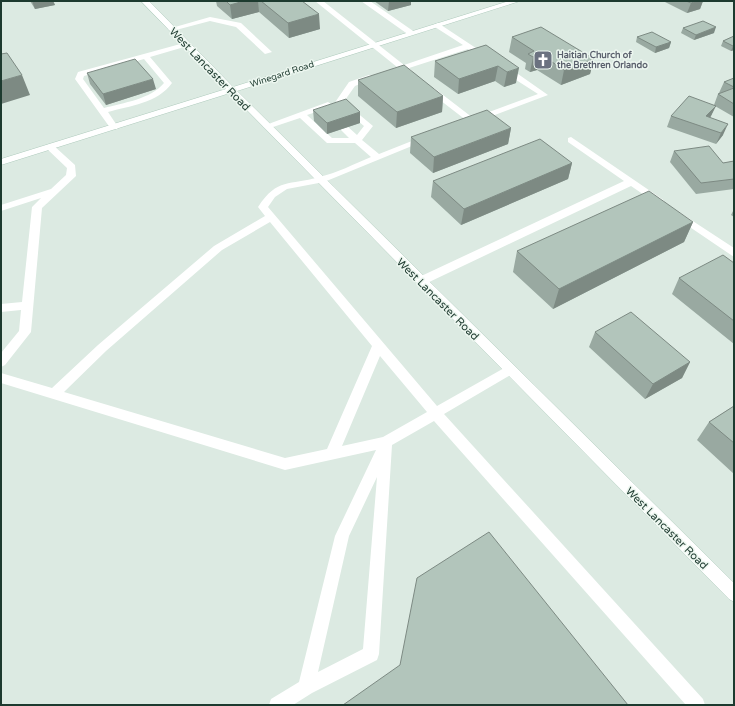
<svg xmlns="http://www.w3.org/2000/svg" width="735" height="706" viewBox="0 0 735 706" font-family="'Varela Round',sans-serif">
<style>
.lines{fill:none;stroke-linecap:round;stroke-linejoin:round}
.secondary-casing{stroke:#afcbbd;stroke-width:1}
.lane{fill:#fff;fill-rule:evenodd}
.secondary{fill:#fff;fill-rule:evenodd}
.wall{fill:#99a9a1}
.shaded-wall{fill:#7d8a83}
.building{fill:#b2c5bb;stroke:#7d8a83}
.labels{text-anchor:middle;stroke-width:3;stroke-linejoin:round;paint-order:stroke}
.far-worship-label{font-size:9px;font-weight:bold;fill:#5b616d;stroke:#edf7f0;text-anchor:start}
.far-street-label{font-size:9px;fill:#1d3a2f;stroke:#edf7f0}
.street-label{font-size:11px;fill:#1d3a2f;stroke:#edf7f0}
</style>
<rect width="100%" height="100%" fill="#dceae2"/>
<g class="lines">
<defs>
<path id="secondary" d="M141,1H149L233,87L509,1H520L237,91L734,583V602L729,599L230,93L1,165V159L226,89Z"/>
</defs>
<use href="#secondary" class="secondary-casing"/>
<path class="lane" d="M315,1H323L404,65L463,45L435,27L434,25L438,23L491,58L484,60L468,49L409,68L417,76L410,78L402,71L393,72V68L397,67Z
M361,1H370L416,33L409,35Z
M210,17L241,23L272,52L265,54L236,27L210,21L172,31L168,29Z
M184,43L191,45L150,57L172,83C158,103 129,106 108,112L118,127L117,129H111L75,79L78,72ZM144,59L164,83C151,99 123,103 104,108L83,79L84,76Z
M502,67H508L548,95L471,124L427,90L428,88H434L473,118L538,94L502,71Z
M369,75L376,77L355,86L343,103H337L336,101L349,82Z
M328,102L332,105L331,107L307,115L332,138H349L341,130V126H347L357,135L364,126L346,111L345,109L349,106L373,126L362,140L379,154L422,137H428L429,139L324,182L287,189L275,197L268,207L437,406L506,367L510,365L514,367L516,370L514,373L444,414L703,699L705,705H686L434,421L392,445L379,654L377,660L312,693L293,705H269L271,699L299,682L335,536L376,450L285,470L1,383V373L52,388L98,345L214,246L265,216L258,207C278,177 289,186 319,177C337,173 354,164 371,157L355,143H327L300,118L267,129L263,126ZM270,222L372,346L327,449L285,458L64,392L106,351L222,250ZM380,356L427,412L383,437L342,446ZM377,477L363,649L318,672L349,536Z
M571,137L662,199L664,201L662,203H656L631,186L425,284H417L416,281L417,278L624,181L568,142V138Z
M50,144L53,145L75,165L76,176L42,208L31,332L5,365L1,367V353L19,331L21,310L1,312V304L22,302L32,207L41,198L1,211V205L51,189L66,175L67,168L45,147Z
M679,212L734,248V257L675,217L674,215L675,213Z"/>
<use href="#secondary" class="secondary"/>
</g>
<path class="wall" d="M30,1H53L55,5L35,9Z
M216,1H302L320,29L289,38L259,12L232,19L217,6Z
M374,1H411V5L388,11Z
M663,1H703L700,9L687,13Z
M683,28L714,33L694,40L681,33Z
M734,36V50L731,51L721,46L723,41Z
M512,37L594,59L590,74L561,85L537,70L530,72L525,69L526,63L509,52Z
M637,37L671,42L669,48L655,53L636,42Z
M486,45L516,83L504,87L495,81L458,94L434,77L435,61Z
M87,73L156,89L106,105L90,84Z
M734,78V117L715,106L710,118L723,135L716,144L667,127L671,116L714,105L718,94L721,93H719L724,82Z
M358,80L443,96L442,112L396,128L358,96Z
M313,110L360,112V123L327,134L314,121Z
M511,128L508,144L433,173L410,153L411,137Z
M674,151L723,163L734,161V189L696,194L670,162Z
M572,163L568,179L461,225L431,197L433,181Z
M734,209V217L731,215Z
M693,222L684,242L553,309L513,272L517,251Z
M734,263V344L672,294L679,278Z
M595,332L690,362L682,378L645,399L589,347Z
M734,406V474L697,440L709,422Z"/>
<path class="shaded-wall" d="M32,1H53L55,5L35,9Z
M244,1H258L259,12L232,19L230,5Z
M389,1H411V5L388,11Z
M697,1H703L700,9L687,13L691,3Z
M319,14L320,29L289,38L288,23Z
M716,27L714,33L694,40L696,35Z
M671,42L669,48L655,53L656,47Z
M733,46H734V50L731,51Z
M540,54L537,70L530,72L533,57Z
M594,59L590,74L561,85L564,70Z
M498,66L495,81L458,94L459,79Z
M519,68L516,83L504,87L507,72Z
M22,75L30,95L1,104V81Z
M153,79L156,89L106,105L103,94Z
M443,96L442,112L396,128L397,112Z
M716,106L711,116L702,127L706,116Z
M360,112V123L327,134V123Z
M728,124L723,135L716,144L721,133Z
M511,128L508,144L433,173L434,157Z
M572,163L568,179L461,225L464,209Z
M693,222L684,242L553,309L559,289Z
M690,362L682,378L645,399L653,384Z"/>
<path class="building" d="M226,1H244L230,5Z
M261,1H302L319,14L288,23Z
M686,1H697L691,3Z
M703,21L716,27L696,35L683,28Z
M541,27L594,59L564,70L540,54L533,57L528,54L534,51L512,37Z
M652,32L671,42L656,47L637,37Z
M734,36V46H733L723,41Z
M486,45L519,68L507,72L498,66L459,79L435,61Z
M7,53L22,75L1,81V54Z
M135,59L153,79L103,94L87,73Z
M404,65L443,96L397,112L358,80Z
M734,78V87L724,82Z
M734,88V104L718,94Z
M689,96L716,106L706,116L728,124L721,133L671,116Z
M346,99L360,112L327,123L313,110Z
M487,110L511,128L434,157L411,137Z
M540,139L572,163L464,209L433,181Z
M709,146L723,163L734,161V179L701,183L674,151Z
M649,191L693,222L559,289L517,251Z
M723,255L734,263V321L679,278Z
M631,312L690,362L653,384L595,332Z
M734,406V443L709,422Z
M489,532L628,705H343L400,665L417,578Z"/>
<defs>
<symbol id="church-square" viewBox="-11 -11 22 22"><rect x="-9" y="-9" width="18" height="18" rx="4" fill="#6b7280" stroke="#edf7f0"/><path d="M-1.2-6h2.4v3.5h3.3v2.4h-3.3V6h-2.4V-.1h-3.3v-2.4h3.3Z" fill="#fff"/></symbol>
</defs>
<g fill-rule="evenodd">
<use href="#church-square" x="532" y="49" width="22" height="22"/>
</g>
<g class="labels">
<g class="far-worship-label">
<text x="557" y="58">Haitian Church of<tspan x="557" dy="10">the Brethren Orlando</tspan></text>
</g>
<g class="far-street-label">
<text transform="translate(282 74) rotate(-18)" y="3">Winegard Road</text>
</g>
<g class="street-label">
<text transform="translate(210 69) rotate(46)" y="4">West Lancaster Road</text>
<text transform="translate(438 299) rotate(45)" y="4">West Lancaster Road</text>
<text transform="translate(667 528) rotate(45)" y="4">West Lancaster Road</text>
</g>
</g>
<rect width="735" height="706" fill="none" stroke="#1d3a2f" stroke-width="4"/>
</svg>
